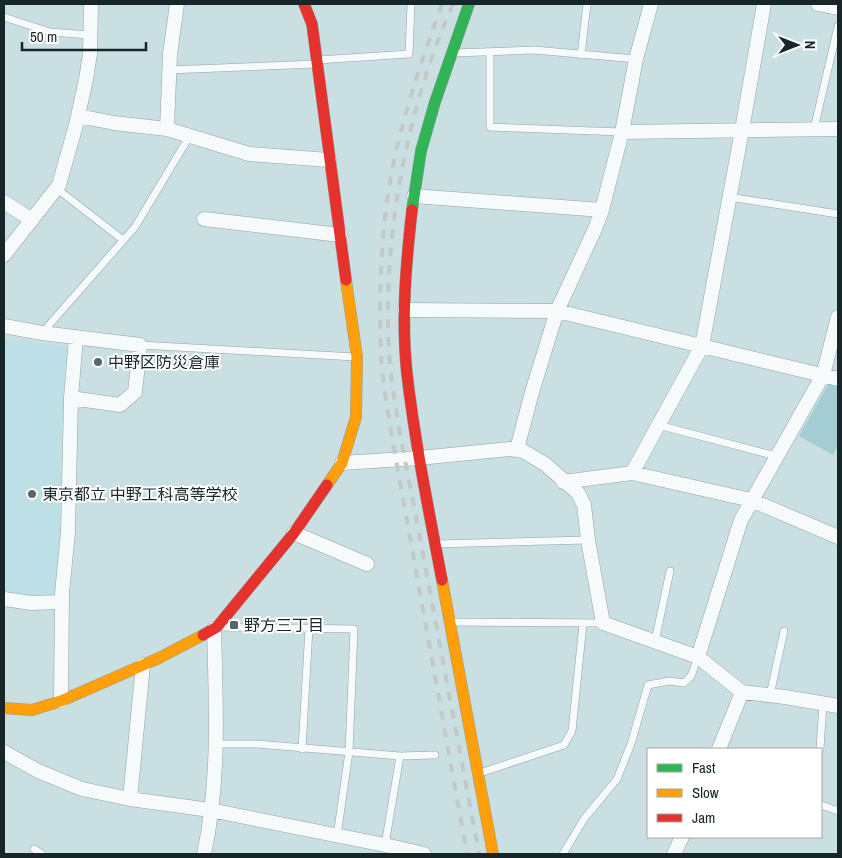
<svg xmlns="http://www.w3.org/2000/svg" width="842" height="858" viewBox="0 0 842 858" font-family="'Archivo Narrow','Noto Sans JP',sans-serif">
<style>
.built{fill:#bce0e5}
.green{fill:#a3ccd3}
.lines{fill:none;stroke-linecap:round;stroke-linejoin:round}
.lane-casing{stroke:#92a2a5;stroke-width:8}
.street-casing{stroke:#92a2a5;stroke-width:15}
.fast-casing{stroke:#92a2a5;stroke-width:12}
.slow-casing{stroke:#92a2a5;stroke-width:12}
.jam-casing{stroke:#92a2a5;stroke-width:12}
.lane{stroke:#f7fafb;stroke-width:7}
.street{stroke:#f7fafb;stroke-width:14}
.fast{stroke:#30b455;stroke-width:11}
.slow{stroke:#ff9f0a;stroke-width:11}
.jam{stroke:#e5322d;stroke-width:11}
.rail{stroke:#c3c9c9;stroke-width:4;stroke-dasharray:9 9;stroke-linecap:butt}
.poi-dot{fill:#566769;stroke:#fff;stroke-width:2}
.labels{text-anchor:middle;stroke-width:4;stroke-linejoin:round;paint-order:stroke}
.poi-label{font-size:16px;fill:#172628;stroke:#fff;text-anchor:start}
</style>
<rect width="100%" height="100%" fill="#cadfe2"/>
<path class="built" d="M4,338L70,347L64,378L61,442L60,545L55,596L39,597L4,592Z"/>
<path class="green" d="M831,379L838,381V445L833,455L799,436Z"/>
<g class="lines">
<defs>
<path id="lane" d="M4,17L50,32L89,35
M490,52V127L622,132
M454,53L534,50L636,59
M581,55L587,4
M318,60L409,54L411,4
M169,70L316,64
M814,129L838,26
M56,188L123,240
M729,197L838,214
M42,333L135,227L189,137
M140,345L355,357
M658,425L776,456
M436,544L588,540
M451,622L603,623
M220,627L354,629L349,752L337,836
M655,641L670,571
M770,695L784,631
M217,744H257L400,756L385,845
M302,749L309,628
M820,749L823,703
M400,756L435,755
M480,773L564,745L572,731L583,624
M821,805L838,811
M34,849L42,854
M563,854L584,819L617,779L631,744L648,685L669,681L684,683L691,676L698,657"/>
<path id="street" d="M818,4L838,8
M78,116L114,123L167,129L249,154L329,160
M167,129L170,54L177,4
M622,132L838,129
M414,196L602,210
M4,202L32,220
M204,219L340,235
M4,255L59,185L76,125L86,79L90,54L91,4
M405,310L557,311L838,379
M4,326L42,333L140,345L135,392L120,405L71,398L68,532L62,593L61,701
M71,398L76,337
M517,449L532,392L557,311L595,229L602,210L622,132L636,59L651,4
M342,463L419,458L510,449L523,451L545,464L578,493L584,505L588,540L603,623L698,657L742,692L785,697L838,706
M632,473L702,346L742,130L764,4
M563,482L632,473L751,500L838,537
M294,533L367,564
M4,599L32,603L62,602
M698,657L741,520L823,375L838,317
M719,749L742,692
M4,752L38,771L82,789L130,799L210,810L385,845L424,854
M130,799L143,665
M204,854C220,780 216,704 214,629
M674,854L682,837"/>
<path id="fast" d="M412,210L421,151L435,102L469,4"/>
<path id="slow" d="M327,485L342,463L356,417L357,357L346,280
M442,580L493,854
M4,708L32,710L61,701L159,658L203,635"/>
<path id="jam" d="M304,4L312,24L346,280
M412,210C406,264 401,319 407,374C415,443 429,512 442,580
M203,635L217,627L294,533L327,485"/>
</defs>
<use href="#lane" class="lane-casing"/>
<use href="#street" class="street-casing"/>
<use href="#fast" class="fast-casing"/>
<use href="#slow" class="slow-casing"/>
<use href="#jam" class="jam-casing"/>
<use href="#lane" class="lane"/>
<use href="#street" class="street"/>
<use href="#fast" class="fast"/>
<use href="#slow" class="slow"/>
<use href="#jam" class="jam"/>
<path class="rail" d="M442,4C427,46 412,88 401,131C382,202 378,280 381,354C383,389 390,425 396,460L467,854
M453,4C410,100 386,221 388,326C389,396 407,465 419,533C439,640 459,747 479,854"/>
</g>
<g class="poi-dot">
<circle cx="98" cy="362" r="5"/>
<circle cx="32" cy="494" r="5"/>
<rect x="229" y="620" width="10" height="10" rx="2.5"/>
</g>
<g class="labels">
<g class="poi-label">
<text x="108" y="368">中野区防災倉庫</text>
<text x="42" y="500">東京都立 中野工科高等学校</text>
<text x="244" y="631">野方三丁目</text>
</g>
</g>
<rect width="842" height="858" fill="none" stroke="#172628" stroke-width="10"/>
<rect x="647" y="748" width="175" height="90" fill="#ffffff" stroke="#a2a8a9"/>
<rect x="657" y="764" width="25" height="8" fill="#30b455" stroke="#a2a8a9"/>
<text x="692" y="773" font-size="15" fill="#172628">Fast</text>
<rect x="657" y="789" width="25" height="8" fill="#ff9f0a" stroke="#a2a8a9"/>
<text x="692" y="798" font-size="15" fill="#172628">Slow</text>
<rect x="657" y="814" width="25" height="8" fill="#e5322d" stroke="#a2a8a9"/>
<text x="692" y="823" font-size="15" fill="#172628">Jam</text>
<g transform="translate(797 45) rotate(90)" stroke="#ffffff" stroke-width="4" paint-order="stroke">
<path d="M0-4L9 19L0 12L-9 19Z" fill="#172628"/>
<text y="-8" font-size="14" font-weight="bold" text-anchor="middle" fill="#172628">N</text>
</g>
<path d="M22 42v8h124v-8" fill="none" stroke="#172628" stroke-width="2.5"/>
<text x="30" y="42" font-size="15" fill="#172628" stroke="#ffffff" stroke-width="4" paint-order="stroke">50 m</text>
</svg>
